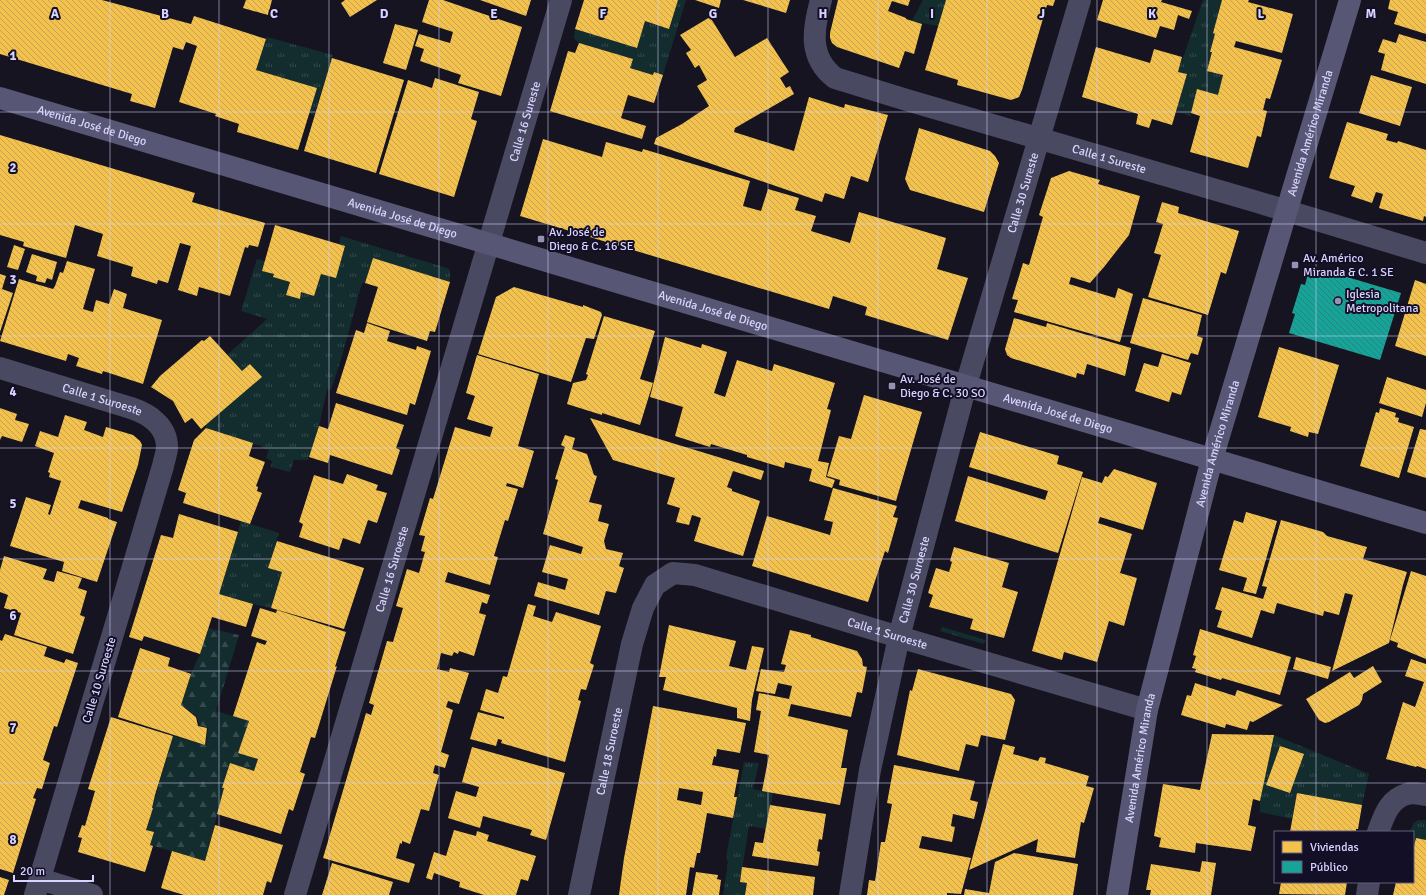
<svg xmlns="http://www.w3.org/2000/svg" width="1426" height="895" viewBox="0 0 1426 895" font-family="Signika,sans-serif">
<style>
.grass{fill:url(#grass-tufts)}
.forest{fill:url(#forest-firs)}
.homes{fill:url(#homes-back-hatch);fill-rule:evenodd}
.public{fill:url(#public-back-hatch)}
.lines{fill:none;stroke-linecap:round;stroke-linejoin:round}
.street{stroke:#4a4962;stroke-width:22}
.secondary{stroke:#575674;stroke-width:22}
.grid{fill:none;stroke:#d9d4ff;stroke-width:1;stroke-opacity:0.55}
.poi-dot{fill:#9591b1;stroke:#130f26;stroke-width:1.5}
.labels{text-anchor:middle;stroke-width:4;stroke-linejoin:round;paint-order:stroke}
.street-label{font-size:12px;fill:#d9d4ff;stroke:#130f26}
.poi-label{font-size:12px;fill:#d9d4ff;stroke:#130f26;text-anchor:start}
.grid-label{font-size:13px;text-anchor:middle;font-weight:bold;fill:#d9d4ff;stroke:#130f26;stroke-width:4;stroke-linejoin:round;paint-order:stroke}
</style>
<defs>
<pattern id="grass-tufts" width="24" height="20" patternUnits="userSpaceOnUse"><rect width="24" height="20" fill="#132c2d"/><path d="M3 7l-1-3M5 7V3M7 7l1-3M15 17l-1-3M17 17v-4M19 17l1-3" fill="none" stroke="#354a4c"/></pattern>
<pattern id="forest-firs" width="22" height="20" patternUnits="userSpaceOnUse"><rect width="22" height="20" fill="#132c2d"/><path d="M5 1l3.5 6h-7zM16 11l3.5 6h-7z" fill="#354a4c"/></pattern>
<pattern id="homes-back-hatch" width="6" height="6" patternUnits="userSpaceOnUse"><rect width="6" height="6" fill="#f2c14e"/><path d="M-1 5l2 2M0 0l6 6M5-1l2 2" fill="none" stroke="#c6a14e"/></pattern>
<pattern id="public-back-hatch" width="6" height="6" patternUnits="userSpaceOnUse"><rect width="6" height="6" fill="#17a398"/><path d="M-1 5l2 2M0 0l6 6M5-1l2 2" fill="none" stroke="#248581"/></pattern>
</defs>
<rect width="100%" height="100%" fill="#161421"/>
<path class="grass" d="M678,0H686L663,75L654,72L653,75L630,68L633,59L579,43L574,38L575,29L637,48L645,21L669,29Z
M923,0H946L938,26L912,21Z
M1203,0H1222L1213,33L1215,34L1210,52H1212L1223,75L1218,95L1197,89L1190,116L1176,111L1187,74L1178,72Z
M267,37L333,55L314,115L309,114L317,88L256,70Z
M341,236L447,268L450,270V282L373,258L365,283H362L342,356L331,390L327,389L319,426L309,457L308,460H294L290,472L271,467L272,461L266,458L269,450L262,448V446L253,444V443L206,428V424L261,377L250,364L242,371L227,355L267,319L241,311L257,259L265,261L262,271L274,274L273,277L290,282L286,295L300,299L301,292L314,296L321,274L336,278L345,246L339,243Z
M241,521L279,533L268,568L282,572L271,608L253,604L219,594Z
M942,627L986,640L984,644L940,631Z
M1274,735L1369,774L1362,805L1297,793L1292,819L1260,812V801Z
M744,762L759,763L753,789L773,793L766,829L749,826L740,882L747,883L745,895H723L728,863L726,857Z
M1419,820H1426V840L1413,838V832H1410C1412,826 1413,822 1419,820Z"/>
<path class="forest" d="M208,628L239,635L216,711L249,721L238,753L258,759L254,771L230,764L223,788H224L205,861L150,845L154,832L146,830L153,808H152L173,736L206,745L208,728L199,725L197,716L181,705L191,674L200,654Z"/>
<path class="homes" d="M0,0H102L191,24L194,16L266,39L256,70L317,88L298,150L237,132L239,124L215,116L216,114L179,102L197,46L186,42L183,50L173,47L155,108L130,101L132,94L0,54Z
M246,0H272L268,15L243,8Z
M345,0H377L350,17L341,3Z
M429,0H443L522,27L501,96L458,83L461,75L420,61L424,49L415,46L419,34L450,43L453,32L422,22Z
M480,0H531L526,16Z
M584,0H678L669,29L645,21L637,48L575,29Z
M695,0H721L719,8Z
M743,0H790L786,13Z
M838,0H910L908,6L892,1L888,11L906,18V19L922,24L914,54L905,51L899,68L837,47L832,43L830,38V33Z
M946,0H1055L1053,6L1047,5L1022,90L1019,97L1011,100L957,85L958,80L925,70Z
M1103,0H1162L1161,2L1192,11L1189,19L1178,15L1174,30L1160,26L1156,38L1097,20Z
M1222,0H1249L1248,2L1293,14L1282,53L1236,41L1234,47L1282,60L1270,99L1266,98L1263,110L1267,111L1261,137L1257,136L1248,168L1190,152L1200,116L1191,113L1197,89L1218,95L1223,75L1207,71L1212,52H1210L1215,34L1213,33Z
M1390,0H1426V34L1394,24L1398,12L1388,9Z
M710,17L735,57L767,38L789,72L780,78L786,88L790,86L794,94L735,128L734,132L794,151L809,97L844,108L845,104L888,115L868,182L851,176L844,199L825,193L822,202L654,144L656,138L682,124L709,106L697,86L707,80L699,65L695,68L686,53L691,50L680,35Z
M395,24L418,30L406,70L383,63Z
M1399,34L1426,42V84L1381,70L1385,54L1378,52L1383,39L1396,43Z
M579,43L633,59L630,68L653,75L654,72L663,75L654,103L628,95L621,118L646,126L642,139L550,111L568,51L575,53Z
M1096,47L1150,63L1154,49L1182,57L1178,72L1187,74L1172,125L1152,119L1149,128L1136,124L1138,114L1082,97Z
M332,58L404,80L376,173L304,151Z
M1371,75L1412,87L1400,126L1359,113Z
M435,78L479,92L471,119L477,121L454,197L379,174L408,80L432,88Z
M1347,122L1388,134L1386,140L1397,143L1398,141L1426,150V217L1424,216L1423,221L1379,208L1383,194L1376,192L1372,203L1351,196L1355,186L1329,178Z
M919,128L990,151L995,156L999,163L984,212L910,190L905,179Z
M0,135L195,193L192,202L265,223L258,247L249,245L248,248L245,247L230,296L199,287L197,296L178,290L191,246L180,243L168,283L158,280L157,284L131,276L133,267L97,256L103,234L75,225L66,258L23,246L24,242L0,235Z
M543,139L602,157L606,142L642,152L643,149L750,181L743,206L761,211L768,189L799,198L795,210L816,216L811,231L850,243L859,212L946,238L937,269L968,278L948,340L865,315L867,307L833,296L829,309L520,216Z
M1069,171L1100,180L1098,184L1140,196L1129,235L1104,267L1090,283L1071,277L1069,284L1115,298L1118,288L1133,294L1120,342L1014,312L1018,300L1012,299L1023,263L1029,265L1043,217L1039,215L1051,178Z
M1162,202L1179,207L1178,213L1239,231L1226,274L1221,272L1208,315L1148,297L1161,255L1154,253L1163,224L1156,222Z
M275,225L345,246L336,278L321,274L314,296L301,292L300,299L286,295L290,282L273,277L274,274L262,271Z
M14,245L25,249L18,270L7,267Z
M32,254L57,262L52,280L47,278L45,283L36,281L37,276L26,272Z
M373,258L450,282L435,332L430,331L427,341L367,322L378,287L365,283Z
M67,261L95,269L83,309L93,312L96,300L109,304L114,289L127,294L123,308L162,320L143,384L103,371L102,374L76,366L79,358L68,354L66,361L0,341L19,279L53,289L55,286L60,272L63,273Z
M0,274L6,276L2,289L13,293L0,332Z
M1415,280L1426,284V356L1395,346Z
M514,287L583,307V305L601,312L602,315L594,339L586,338L571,382L478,354L496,297Z
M1143,298L1202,315L1197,336L1203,338L1198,355L1191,353L1188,360L1130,343Z
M604,316L655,331L640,379L653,383L640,425L602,413V415L567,404L573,383L586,380L588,375L586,374Z
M1014,318L1046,327L1047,323L1131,348L1125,376L1087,364L1084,375L1077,373L1076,378L1011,358L1007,355L1005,349Z
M367,323L390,331L387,341L416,350L417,346L431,351L415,405L410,403L407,415L336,393L356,330L364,333Z
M210,336L242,371L250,364L262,377L201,429L192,418L185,423L173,401L151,387L160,376L202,340L204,341Z
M665,337L701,348L702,344L727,352L714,393L725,397L737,360L772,371L774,364L835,383L827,409L831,410L818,461L829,463L826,477L835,480L832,488L809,481L812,469L785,462L784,468L747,457V455L711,444L710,447L675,436L683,407L650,397Z
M1279,347L1339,365L1318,434L1309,432L1308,437L1290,431L1291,427L1258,417Z
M1162,354L1191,363L1181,395L1172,392L1169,402L1135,391L1144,363L1158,367Z
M477,355L539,374L518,446L534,451L523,488L507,483L506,486L518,489L508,521L505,520L494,556L498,557L490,585L448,572L445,582L490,595L487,604L482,602L479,613L486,615L474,656L459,651L458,654L454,652L452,656L441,653L440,658L437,669L449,672L450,668L469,673L459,704L448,701L446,707L453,710L441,752L449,755L445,768L435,765L433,773L439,775L429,811L421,809L410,844L402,841V844L400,843L396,858L415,864L409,883L323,858L366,713L371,715L374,705L369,703L387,641L393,642L403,608L396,606L407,569L419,573L425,552L421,551L425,536L419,535L430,498L433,499L455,427L490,437L493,427L467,419L475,396L466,393Z
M1387,377L1426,390V403L1422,417L1379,403Z
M864,395L922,412L896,501L839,485L840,480L827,476L839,436L851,439Z
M336,403L404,425L396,448L400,450L392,475L330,455L328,463L309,457L319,426L328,429Z
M0,408L17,414L15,420L29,424L22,442L2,436L0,440Z
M1380,408L1396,413L1395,417L1399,418L1398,422L1414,427L1399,478L1360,466L1376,412L1379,413Z
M65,415L87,422L84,430L103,437L106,427L133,435L140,441L142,445L138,465L122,512L81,500L78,508L108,518V519L117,522L97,582L62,571L64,562L10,546L26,497L51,505L48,514L50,515L61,481L49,477L50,473L48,472L54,453L35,446L40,431L58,437Z
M590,418L764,471L761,480L733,471L727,487L732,489V491L760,501L743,556L694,541L701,518L692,515L689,525L676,522L680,508L667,504L675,478L613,460Z
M206,428L253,443L249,456L265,462L256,486L258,487L257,491L262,493L250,524L183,503L186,493L178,490L194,440Z
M1420,429L1426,430V478L1407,472Z
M980,432L1059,456L1057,464L1083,472L1058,553L955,521L968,476L1045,500L1048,491L969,467Z
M565,435L575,438L572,449L587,454L594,475L597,476L589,502L602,505L598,521L609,524L604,541L606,549L623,553L619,566L624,568L616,593L606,591L599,615L534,596L538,582L565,590L568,579L542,572L550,545L581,554L583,547L543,534L558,480L555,479L565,447L561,445Z
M1114,469L1157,483L1143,530L1100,517L1098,523L1132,534L1120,573L1137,578L1124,626L1109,621L1097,662L1064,652L1062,660L1032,651L1082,477L1102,483L1105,476L1108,477Z
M347,474L378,485L376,490L387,493L377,523L368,520L360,544L343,538L339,550L299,537L303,524L299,522L314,475L343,484Z
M833,488L897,506L893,517L898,518L888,553L885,551L868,602L752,566L767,516L830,535L833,522L824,520Z
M1246,512L1277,521L1256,594L1243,591L1247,578L1219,570L1234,520L1243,523Z
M179,514L238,532L219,594L253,604L246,627L212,617L200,654L144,636L142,641L129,637L161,535L173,538Z
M1281,520L1323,532L1327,536L1367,547L1363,559L1407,572L1403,585L1389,643L1332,671L1353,595L1345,593L1339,615L1324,611L1323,616L1277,603L1274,614L1261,610L1252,638L1217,627L1222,611L1215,609L1222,587L1263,599L1267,587L1262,586Z
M277,541L364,568L344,629L271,608L282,572L268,568Z
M954,547L1009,563L1002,587L1018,592L1004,638L970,629L973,619L929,607L933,595L928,593L936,568L949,572L952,562L950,561Z
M4,556L47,569L43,579L54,582L57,571L82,578L78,588L87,591L80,615L85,617L73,654L14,635L21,613L4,608L8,595L0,592V570Z
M1411,571L1426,576V659L1397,647L1398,643L1390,640Z
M528,604L536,606L533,616L552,622L556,612L601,626L590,663L594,665L586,690L581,689L578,700L581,701L565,762L501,743L502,740L498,739L496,746L470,739L478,712L504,719V717L480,710L486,689L498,693L503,676L507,677Z
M260,608L276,613L277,610L346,632L335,667L337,666L315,738L311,737L300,772L305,774L293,811L289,809L281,834L217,814L224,788H222L230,763L254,771L258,759L238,753L249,721L233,716L257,642L265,645L267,641L251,636Z
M669,625L736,641L729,666L746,670L752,646L764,648L752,700L750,721L737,718V708L663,690L666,677H659Z
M1200,629L1291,657L1280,695L1222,678L1221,680L1195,672L1196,669L1192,668L1196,656L1193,655Z
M790,630L811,635V637L857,651L862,659L863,666L867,667L862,693L857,692L851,717L791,704L788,716L848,730L841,768H847L840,805L762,791L769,755L754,752L761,711L756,710L759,693L789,699L792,686L778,683L775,694L756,691L761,669L784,672L786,665L781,664Z
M5,634L47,647L44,656L64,663L66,659L78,663L57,727L54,726L43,760L50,763L42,789L37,788L33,798L36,799L13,873L0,869V640L2,641Z
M140,648L170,658L168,666L191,674L181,705L196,717L198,726L207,728L205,745L118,717Z
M1296,657L1331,667L1328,679L1293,669Z
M1411,659L1426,664V769L1417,766L1416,767L1386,759L1403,702L1415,707L1424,682L1405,676Z
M1373,666L1382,682L1363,694L1362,700L1359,705L1329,722L1325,723L1319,720L1306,699L1350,672L1354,678Z
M918,669L1011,694L1015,700L1005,740L981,735L978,747L966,744L959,771L897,755L910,690L912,691Z
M1195,683L1235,696L1237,690L1283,705L1253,722L1250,721L1247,730L1226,724L1225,728L1181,715L1187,695L1191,696Z
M653,706L746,723L740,753L717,749L716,757L714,756L712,765L739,770L734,797H737L733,818L707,813L700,853H697L694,868L690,867L686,895H619L624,858ZM679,788L703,792L701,805L677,800Z
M111,717L173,736L155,795L152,808H153L146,830L154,832L150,845L153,846L145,872L78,852L82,838L78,837L82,825L85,826L95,791L88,789Z
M1212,734L1274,735L1260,801L1253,799L1248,825L1256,827L1251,851L1196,843L1195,853L1159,847L1161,838L1154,836L1163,784L1200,790Z
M1003,744L1015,747L1013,754L1038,761L1040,757L1046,758L1045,763L1089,776L1086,786L1094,788L1084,823L1081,822L1075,858L1036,852L1038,839L969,870Z
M1280,746L1304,754L1290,793L1266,785Z
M472,747L565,773L546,840L530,835L532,830L483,816L480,828L448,818L456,791L476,797L479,787L462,782Z
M894,765L975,781L970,800L978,802L974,819L953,814L951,826L955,827L952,842L922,836L919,848L971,858L961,894L947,893V895H867L869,880L875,881L881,842H885L892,804L887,803Z
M1297,793L1362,805L1358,829H1356V832H1290Z
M770,805L826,814L822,840L819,839L817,851L820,852L818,866L752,856L755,842L763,843Z
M215,825L283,845L271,883L267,881L263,895H184L161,888L172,851L205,861Z
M454,830L476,836L477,831L489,835L487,841L536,856L528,881L521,879L516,895H484L459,887L460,882L434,873L432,880L426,878L434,852L446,856Z
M1416,838L1426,840V895H1393L1396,882H1413V850Z
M1014,853L1078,864L1073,895H964L965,889L989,893L995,862Z
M1202,861L1216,863L1211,895H1150L1151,890H1146L1151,864L1200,872Z
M332,863L393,882L389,895H322Z
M742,867L815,877L813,895H745L747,883L740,882Z
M696,872L718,875L717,879L721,880L719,895H692Z
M0,877L9,880L4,895H0Z
M1281,882H1347L1345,895L1279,894Z"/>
<path class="public" d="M1310,266L1401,293L1380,360L1289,333L1295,314L1292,313L1301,284L1305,285Z"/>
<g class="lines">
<g class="street">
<path id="s1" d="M821,0C813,29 808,57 835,78L910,101L1254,201L1426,253"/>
<path id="s2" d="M0,368L131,408C149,414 167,426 167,447C167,453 164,460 163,466L35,895"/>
<path d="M1378,832C1384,816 1389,799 1407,794C1413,792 1420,794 1426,795"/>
<path d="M40,879L92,895"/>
<path id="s3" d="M295,895L561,0"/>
<path id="s4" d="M579,895L632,644L643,608L655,585L673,573L695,575L899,637L1147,710"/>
<path id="s5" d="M850,895L870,770L899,637L966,385L1080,0"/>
<path d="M1367,895L1369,882"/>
</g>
<g class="secondary">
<path id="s6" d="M0,98L1426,523"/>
<path id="s7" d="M1117,895L1147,710L1212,459L1350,0"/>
</g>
</g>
<path class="grid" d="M110,0V895M219,0V895M329,0V895M439,0V895M548,0V895M658,0V895M768,0V895M878,0V895M987,0V895M1097,0V895M1207,0V895M1316,0V832M0,112H1426M0,224H1426M0,336H1426M0,448H1426M0,559H1426M0,671H1426M0,783H1426M1316,882V895"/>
<g class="poi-dot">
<rect x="537" y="235" width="8" height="8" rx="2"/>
<rect x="1291" y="261" width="8" height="8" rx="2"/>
<circle cx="1338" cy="301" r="4"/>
<rect x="888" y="382" width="8" height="8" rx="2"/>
</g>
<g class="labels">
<g class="street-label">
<text dy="4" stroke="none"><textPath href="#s3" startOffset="807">Calle 16 Sureste</textPath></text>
<text dy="4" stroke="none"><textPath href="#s6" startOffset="96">Avenida José de Diego</textPath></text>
<text dy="4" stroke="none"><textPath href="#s7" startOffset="787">Avenida Américo Miranda</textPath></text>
<text dy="4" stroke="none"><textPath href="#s1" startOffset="371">Calle 1 Sureste</textPath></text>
<text dy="4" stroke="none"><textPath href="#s5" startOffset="724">Calle 30 Sureste</textPath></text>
<text dy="4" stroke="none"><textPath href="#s6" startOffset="420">Avenida José de Diego</textPath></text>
<text dy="4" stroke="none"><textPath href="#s6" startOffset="744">Avenida José de Diego</textPath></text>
<text dy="4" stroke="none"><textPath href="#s2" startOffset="107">Calle 1 Suroeste</textPath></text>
<text dy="4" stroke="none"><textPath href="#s6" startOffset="1104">Avenida José de Diego</textPath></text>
<text dy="4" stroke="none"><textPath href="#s7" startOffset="463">Avenida Américo Miranda</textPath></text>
<text dy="4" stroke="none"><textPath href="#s3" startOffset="340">Calle 16 Suroeste</textPath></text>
<text dy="4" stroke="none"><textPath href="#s5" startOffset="322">Calle 30 Suroeste</textPath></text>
<text dy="4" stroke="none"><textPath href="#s4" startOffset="565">Calle 1 Suroeste</textPath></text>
<text transform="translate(99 680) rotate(-73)" y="4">Calle 10 Suroeste</text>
<text dy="4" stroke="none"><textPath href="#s4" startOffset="147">Calle 18 Suroeste</textPath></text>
<text dy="4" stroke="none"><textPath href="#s7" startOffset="139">Avenida Américo Miranda</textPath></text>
</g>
<g class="poi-label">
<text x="549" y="236">Av. José de<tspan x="549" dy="14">Diego &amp; C. 16 SE</tspan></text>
<text x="1303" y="262">Av. Américo<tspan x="1303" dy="14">Miranda &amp; C. 1 SE</tspan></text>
<text x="1346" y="298">Iglesia<tspan x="1346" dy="14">Metropolitana</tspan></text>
<text x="900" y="383">Av. José de<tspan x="900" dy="14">Diego &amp; C. 30 SO</tspan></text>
</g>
</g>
<g class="grid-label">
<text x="55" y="18">A</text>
<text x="165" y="18">B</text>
<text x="274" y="18">C</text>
<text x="384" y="18">D</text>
<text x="494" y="18">E</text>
<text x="603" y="18">F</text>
<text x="713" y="18">G</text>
<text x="823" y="18">H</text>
<text x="932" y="18">I</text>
<text x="1042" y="18">J</text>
<text x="1152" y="18">K</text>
<text x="1261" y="18">L</text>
<text x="1371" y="18">M</text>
<text x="13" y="60">1</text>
<text x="13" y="172">2</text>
<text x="13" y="284">3</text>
<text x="13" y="396">4</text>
<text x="13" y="508">5</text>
<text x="13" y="620">6</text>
<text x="13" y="732">7</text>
<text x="13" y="844">8</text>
</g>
<rect x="1274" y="831" width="140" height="52" fill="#130f26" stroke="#625e7d"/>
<rect x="1282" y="841" width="20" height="12" fill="#f2c14e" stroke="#625e7d"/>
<text x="1310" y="851" font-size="12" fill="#d9d4ff">Viviendas</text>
<rect x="1282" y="861" width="20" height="12" fill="#17a398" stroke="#625e7d"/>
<text x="1310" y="871" font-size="12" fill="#d9d4ff">Público</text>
<path d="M14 875v6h79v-6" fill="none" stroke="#d9d4ff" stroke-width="2"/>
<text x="20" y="875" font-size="12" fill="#d9d4ff" stroke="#130f26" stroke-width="3" paint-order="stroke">20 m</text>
</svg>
